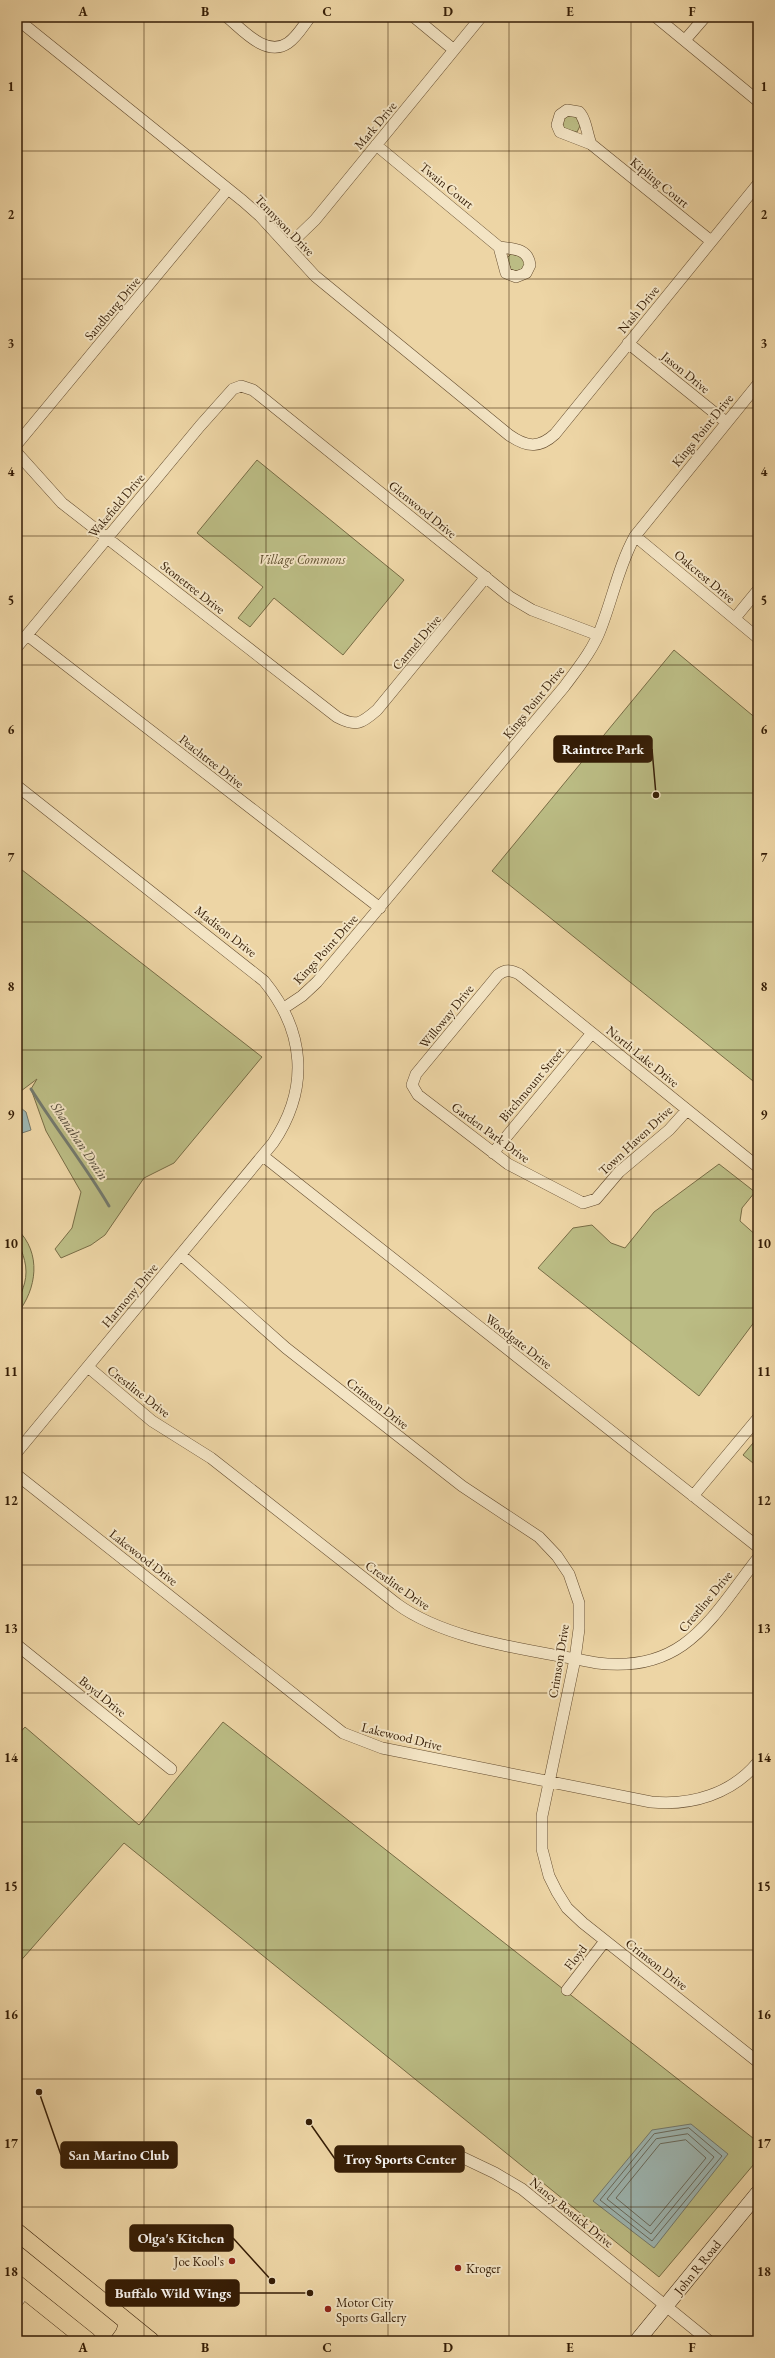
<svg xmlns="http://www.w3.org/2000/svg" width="775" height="2358" viewBox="0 0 775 2358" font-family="'EB Garamond',serif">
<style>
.green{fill:#bbbc84;stroke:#786c45}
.water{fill:#9db6b2;stroke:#73796d}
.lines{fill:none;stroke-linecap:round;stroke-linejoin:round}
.shore{stroke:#696a5c;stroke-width:1}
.stream{stroke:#73796d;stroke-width:3}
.minor-casing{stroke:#634b2e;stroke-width:12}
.secondary-casing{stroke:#351d06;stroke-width:16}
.primary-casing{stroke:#351d06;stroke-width:18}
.minor{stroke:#f3e4c4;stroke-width:11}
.secondary{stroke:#f3e4c4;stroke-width:15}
.primary{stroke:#edd5a5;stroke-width:17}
.grid{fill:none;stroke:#351d06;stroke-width:1;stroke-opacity:0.55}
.poi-dot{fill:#8f2418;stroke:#f3e4c4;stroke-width:1.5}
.labels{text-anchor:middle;stroke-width:4;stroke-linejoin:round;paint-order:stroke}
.street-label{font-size:13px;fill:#351d06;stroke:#f3e4c4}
.park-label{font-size:13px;font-style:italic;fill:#5d4d2c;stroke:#f3e4c4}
.poi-label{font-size:13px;fill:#351d06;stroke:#f3e4c4;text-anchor:start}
.water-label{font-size:14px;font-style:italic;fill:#544b3a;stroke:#f3e4c4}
.leader{fill:none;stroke:#351d06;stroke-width:1.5}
.callout-dot{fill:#351d06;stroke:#f3e4c4;stroke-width:1.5}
.callout{fill:#351d06;stroke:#351d06;stroke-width:1.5}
.callout-label{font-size:14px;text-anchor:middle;font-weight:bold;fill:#fff}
.neatline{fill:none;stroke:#351d06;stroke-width:1.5}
.grid-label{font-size:13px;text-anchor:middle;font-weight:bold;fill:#351d06}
</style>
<rect width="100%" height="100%" fill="#edd5a5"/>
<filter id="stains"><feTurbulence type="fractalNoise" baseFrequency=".005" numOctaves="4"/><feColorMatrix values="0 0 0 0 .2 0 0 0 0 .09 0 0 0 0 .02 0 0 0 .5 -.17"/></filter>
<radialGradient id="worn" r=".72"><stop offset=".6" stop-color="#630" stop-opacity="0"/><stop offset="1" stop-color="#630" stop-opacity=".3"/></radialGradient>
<path class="green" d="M568,115L576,117L580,126L577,132L564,129C562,123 562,120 568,115Z
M511,254L521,256L525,263L524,267L518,272L511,270L507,258Z
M257,460L404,580L343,655L274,598L250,627L238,618L263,587L197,533Z
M674,650L758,720V1085L492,871Z
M17,866L262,1057L174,1163L144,1178L105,1235L91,1245L61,1258L55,1249L72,1228L81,1192L46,1131L31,1089L37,1079L17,1094Z
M719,1164L755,1192L742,1208L740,1221L758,1237V1317L699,1396L538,1268L573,1228L592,1225L611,1243L625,1248L654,1212Z
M17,1229C42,1253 37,1289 17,1314C17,1297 26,1288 26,1272C26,1255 17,1246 17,1229Z
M758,1437V1467L743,1455Z
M223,1722L758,2142V2157L754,2164L659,2277L124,1843L17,1965V1852L21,1847L17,1844V1736L25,1727L139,1825Z"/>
<path class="water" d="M17,1105L26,1112L31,1130L19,1134Z
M691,2124L728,2154L654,2248L593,2201L652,2130Z"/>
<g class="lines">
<path class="shore" d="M689,2128L722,2156L652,2241L600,2200L654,2134Z
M688,2134L714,2157L651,2234L607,2199L656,2139Z
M686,2140L706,2158L650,2226L616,2198L660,2144Z"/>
<path class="stream" d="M31,1089C56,1129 85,1165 109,1206"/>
<defs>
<path id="minor" d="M227,17C242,29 266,58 288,43C297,37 303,26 310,17
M414,17L454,50
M656,17L758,101
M17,19L243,201L260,216L315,276L509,435C526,447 539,449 555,434L758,184
M685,40L705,17
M591,144L560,132L557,125L560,115L567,110L579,112C586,119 587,134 591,144L711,241
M376,145L499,247L506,273L516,277L526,273L530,265C528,248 513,249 499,247
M288,246L315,220L481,17
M628,343L726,422
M17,444L228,189
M17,453L62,503L337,717C356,727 361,724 377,710L486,577
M635,536L758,638
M735,618L758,590
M27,635L380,908
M17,647L200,426L233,389L241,386L253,390L510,597L532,610L598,635
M17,786L264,981C305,1031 310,1088 273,1143L17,1452
M284,1008L302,996L317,982L564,687C578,668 593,650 601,628C613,597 619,565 635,536L758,384
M687,1110L669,1130L619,1172L596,1199L583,1203L508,1164L418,1095L412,1085L416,1074L498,975C505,969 511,970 519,974L758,1167
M493,1153L592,1033
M263,1156L758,1547
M181,1255L286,1348L462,1486L539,1537L557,1556L569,1574L579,1603V1629L575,1659L542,1816V1849L549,1876L557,1892L567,1908L583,1923L758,2062
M88,1367L152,1421L211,1458L397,1604C449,1642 534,1650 597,1663C685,1674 711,1618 758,1558
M17,1475L343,1733L382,1748L651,1802C691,1806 732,1794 758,1762
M693,1496L758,1418
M17,1645L171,1769
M567,1990L605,1941
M453,2153L495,2173L522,2189L709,2341
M17,2302L26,2291"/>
<path id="secondary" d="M637,2341L758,2193"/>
<path id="primary" d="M17,2232L151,2341
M17,2284L88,2341
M119,2341L124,2334L128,2323"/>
</defs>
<use href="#minor" class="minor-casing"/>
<use href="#secondary" class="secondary-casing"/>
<use href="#primary" class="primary-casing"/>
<use href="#minor" class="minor"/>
<use href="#secondary" class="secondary"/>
<use href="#primary" class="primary"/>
</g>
<path class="grid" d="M144,17V2341M266,17V2341M388,17V2341M509,17V2341M631,17V2341M17,151H758M17,279H758M17,408H758M17,536H758M17,665H758M17,793H758M17,922H758M17,1050H758M17,1179H758M17,1308H758M17,1436H758M17,1565H758M17,1693H758M17,1822H758M17,1950H758M17,2079H758M17,2207H758"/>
<g class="poi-dot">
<circle cx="232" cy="2261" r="4"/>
<circle cx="458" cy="2268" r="4"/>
<circle cx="328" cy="2309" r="4"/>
</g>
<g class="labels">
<g class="street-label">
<text transform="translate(375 125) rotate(-50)" y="5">Mark Drive</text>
<text transform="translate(660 182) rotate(39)" y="5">Kipling Court</text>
<text transform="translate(447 185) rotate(39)" y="5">Twain Court</text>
<text transform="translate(285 225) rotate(46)" y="5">Tennyson Drive</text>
<text transform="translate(112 308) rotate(-50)" y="5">Sandburg Drive</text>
<text transform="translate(638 309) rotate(-51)" y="5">Nash Drive</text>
<text transform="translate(686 372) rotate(39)" y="5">Jason Drive</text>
<text transform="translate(702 430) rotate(-51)" y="5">Kings Point Drive</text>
<text transform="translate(116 505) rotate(-50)" y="5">Wakefield Drive</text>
<text transform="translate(423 509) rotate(39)" y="5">Glenwood Drive</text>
<text transform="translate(705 576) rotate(40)" y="5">Oakcrest Drive</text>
<text transform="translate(193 587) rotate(38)" y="5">Stonetree Drive</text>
<text transform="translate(416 642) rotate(-50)" y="5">Carmel Drive</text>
<text transform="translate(533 702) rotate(-51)" y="5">Kings Point Drive</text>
<text transform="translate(212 761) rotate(38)" y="5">Peachtree Drive</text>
<text transform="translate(226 931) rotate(38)" y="5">Madison Drive</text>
<text transform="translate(325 949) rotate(-48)" y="5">Kings Point Drive</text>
<text transform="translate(446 1016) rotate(-51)" y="5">Willoway Drive</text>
<text transform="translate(643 1056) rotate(39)" y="5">North Lake Drive</text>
<text transform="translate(531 1084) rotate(-50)" y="5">Birchmount Street</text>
<text transform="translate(491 1132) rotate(36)" y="5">Garden Park Drive</text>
<text transform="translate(635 1140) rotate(-43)" y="5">Town Haven Drive</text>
<text transform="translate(129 1295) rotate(-50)" y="5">Harmony Drive</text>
<text transform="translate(519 1341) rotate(38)" y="5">Woodgate Drive</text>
<text transform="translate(139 1391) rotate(38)" y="5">Crestline Drive</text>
<text transform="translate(378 1403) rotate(38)" y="5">Crimson Drive</text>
<text transform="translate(144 1557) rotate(38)" y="5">Lakewood Drive</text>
<text transform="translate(398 1585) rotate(35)" y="5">Crestline Drive</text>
<text transform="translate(705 1601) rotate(-50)" y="5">Crestline Drive</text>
<text transform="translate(558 1661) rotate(-81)" y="5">Crimson Drive</text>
<text transform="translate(103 1696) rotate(39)" y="5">Boyd Drive</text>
<text transform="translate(402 1736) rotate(14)" y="5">Lakewood Drive</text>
<text transform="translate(575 1957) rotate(-52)" y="5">Floyd</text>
<text transform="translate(657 1964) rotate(38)" y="5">Crimson Drive</text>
<text transform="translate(572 2212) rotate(39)" y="5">Nancy Bostick Drive</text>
<text transform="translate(697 2267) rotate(-51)" y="5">John R Road</text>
</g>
<g class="park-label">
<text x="302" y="564">Village Commons</text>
</g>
<g class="poi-label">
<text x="224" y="2266" text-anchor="end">Joe Kool's</text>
<text x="466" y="2273">Kroger</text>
<text x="336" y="2307">Motor City<tspan x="336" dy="15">Sports Gallery</tspan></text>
</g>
<g class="water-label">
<text transform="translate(80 1141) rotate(56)" y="5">Shanahan Drain</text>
</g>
</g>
<path class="leader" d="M656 795L652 749M39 2092L61 2155M309 2122L335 2159M272 2281L233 2238M310 2293L239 2293"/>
<g class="callout-dot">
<circle cx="656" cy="795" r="4"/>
<circle cx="39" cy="2092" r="4"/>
<circle cx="309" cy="2122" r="4"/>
<circle cx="272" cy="2281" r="4"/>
<circle cx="310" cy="2293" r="4"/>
</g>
<g class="callout">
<rect x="554" y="736" width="98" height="26" rx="4"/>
<rect x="61" y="2142" width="116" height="26" rx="4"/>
<rect x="335" y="2146" width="129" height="26" rx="4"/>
<rect x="130" y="2225" width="103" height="26" rx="4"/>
<rect x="106" y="2280" width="133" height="26" rx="4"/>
</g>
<g class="callout-label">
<text x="603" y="754">Raintree Park</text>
<text x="119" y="2160">San Marino Club</text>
<text x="400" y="2164">Troy Sports Center</text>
<text x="181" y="2243">Olga's Kitchen</text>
<text x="173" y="2298">Buffalo Wild Wings</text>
</g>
<rect width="775" height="2358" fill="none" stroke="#edd5a5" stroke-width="44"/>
<rect x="22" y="22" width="731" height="2314" class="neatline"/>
<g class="grid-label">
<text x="83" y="16">A</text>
<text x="205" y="16">B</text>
<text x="327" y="16">C</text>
<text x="448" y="16">D</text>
<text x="570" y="16">E</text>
<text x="692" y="16">F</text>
<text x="11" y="91">1</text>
<text x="764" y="91">1</text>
<text x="11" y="219">2</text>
<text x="764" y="219">2</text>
<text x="11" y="348">3</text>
<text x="764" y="348">3</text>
<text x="11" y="476">4</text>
<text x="764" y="476">4</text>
<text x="11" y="605">5</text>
<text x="764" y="605">5</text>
<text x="11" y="734">6</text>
<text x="764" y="734">6</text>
<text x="11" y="862">7</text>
<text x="764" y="862">7</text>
<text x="11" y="991">8</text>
<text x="764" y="991">8</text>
<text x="11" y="1119">9</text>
<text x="764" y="1119">9</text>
<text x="11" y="1248">10</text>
<text x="764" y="1248">10</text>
<text x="11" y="1376">11</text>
<text x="764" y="1376">11</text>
<text x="11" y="1505">12</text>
<text x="764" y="1505">12</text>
<text x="11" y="1633">13</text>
<text x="764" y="1633">13</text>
<text x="11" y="1762">14</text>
<text x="764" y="1762">14</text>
<text x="11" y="1891">15</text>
<text x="764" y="1891">15</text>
<text x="11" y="2019">16</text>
<text x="764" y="2019">16</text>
<text x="11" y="2148">17</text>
<text x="764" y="2148">17</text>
<text x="11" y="2276">18</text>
<text x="764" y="2276">18</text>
<text x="83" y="2352">A</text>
<text x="205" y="2352">B</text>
<text x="327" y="2352">C</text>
<text x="448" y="2352">D</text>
<text x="570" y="2352">E</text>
<text x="692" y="2352">F</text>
</g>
<rect width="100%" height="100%" filter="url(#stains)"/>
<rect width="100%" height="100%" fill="url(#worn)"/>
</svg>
